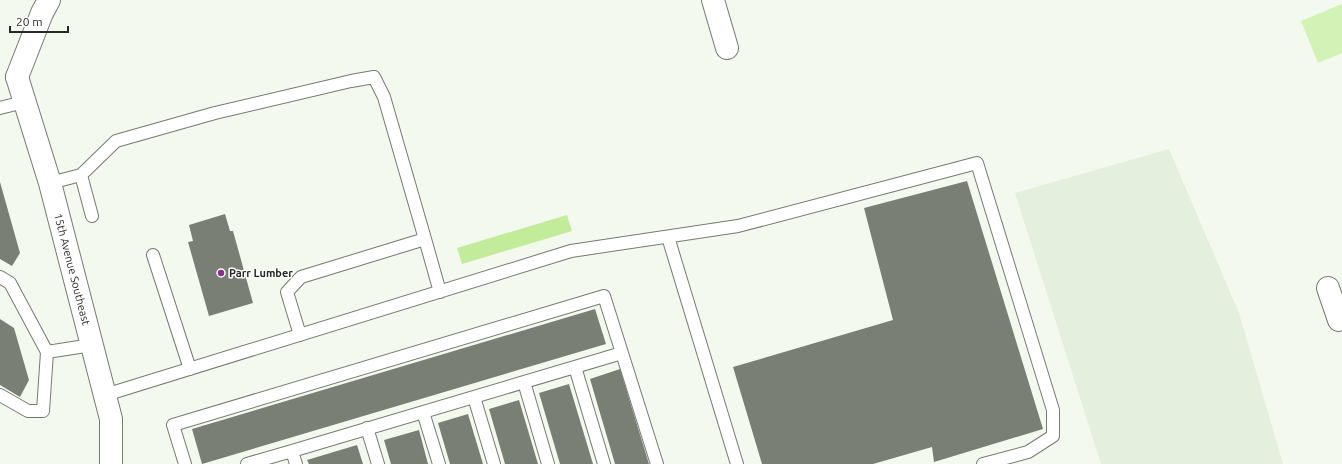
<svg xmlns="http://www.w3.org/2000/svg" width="1342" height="464" viewBox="0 0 1342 464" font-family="Ubuntu,sans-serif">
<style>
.built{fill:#e5efdd}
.green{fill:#d3f2b6}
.water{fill:#c3ec9a}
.building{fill:#7a7f76}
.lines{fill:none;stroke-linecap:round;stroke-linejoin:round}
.lane-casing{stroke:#767b71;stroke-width:14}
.street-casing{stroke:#767b71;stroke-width:24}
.lane{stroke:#fff;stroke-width:12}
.street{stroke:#fff;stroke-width:22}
.poi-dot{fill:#912c92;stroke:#fff;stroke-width:1.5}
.labels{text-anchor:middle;stroke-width:3;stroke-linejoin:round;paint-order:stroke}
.street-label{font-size:11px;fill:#272925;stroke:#fff}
.poi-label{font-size:11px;font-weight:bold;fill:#272925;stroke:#fff;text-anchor:start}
</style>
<rect width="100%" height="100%" fill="#f3f9ee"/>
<path class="built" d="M1169,149L1239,313L1283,464H1101L1015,193Z"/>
<path class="green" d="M1342,4V53L1318,63L1301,21Z"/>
<path class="water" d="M567,215L572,231L462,264L457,248Z"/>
<path class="building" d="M967,181L1043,429L934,462L932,447L873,464H762L733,367L893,320L864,208Z
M0,182L20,253L12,266L0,259Z
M225,214L230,231H233L253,303L209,316L188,242L193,241L189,225Z
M595,309L606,344L202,464L192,429Z
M0,319L14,328L29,380L20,397L0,385Z
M620,369L649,464H615L590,379Z
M569,384L593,464H560L539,393Z
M519,400L538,464H505L489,409Z
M468,414L483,464H450L438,423Z
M419,430L428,464H391L384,440Z
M357,445L363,464H309L307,460Z"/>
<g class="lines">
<defs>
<path id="lane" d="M0,108L24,102
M81,175L116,141L215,113L351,81L374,77L384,97L425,239
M50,183L81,175L92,216
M668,237L737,464
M153,255L190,369
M0,277L10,283L47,352L92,345
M300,335L287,292L301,277L425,239L440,292
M575,367L604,464
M524,382L548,464
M0,395L28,411H43L47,352
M105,395L571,251L738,226L977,163L1053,410V436L1028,452L983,464
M474,397L494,464
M423,412L439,464
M367,428L378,464
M292,451L622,353
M185,464L173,425L604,296L657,464
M247,464L292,451L296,464"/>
<g id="street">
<path d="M713,0L727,48"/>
<path id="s1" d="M17,77L50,183L111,419V464"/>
<path d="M17,77L42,13L49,0"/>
<path d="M1328,288L1339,320"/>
</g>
</defs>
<use href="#lane" class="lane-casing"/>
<use href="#street" class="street-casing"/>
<use href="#lane" class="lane"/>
<use href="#street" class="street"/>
</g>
<circle class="poi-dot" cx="221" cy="273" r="4"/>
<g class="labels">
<g class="street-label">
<text dy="4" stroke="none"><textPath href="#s1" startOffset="200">15th Avenue Southeast</textPath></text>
</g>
<g class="poi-label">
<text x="229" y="277">Parr Lumber</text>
</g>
</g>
<path d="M10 26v6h58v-6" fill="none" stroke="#272925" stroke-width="2"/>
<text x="16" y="26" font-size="12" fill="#272925" stroke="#ffffff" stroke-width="3" paint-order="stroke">20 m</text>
</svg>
